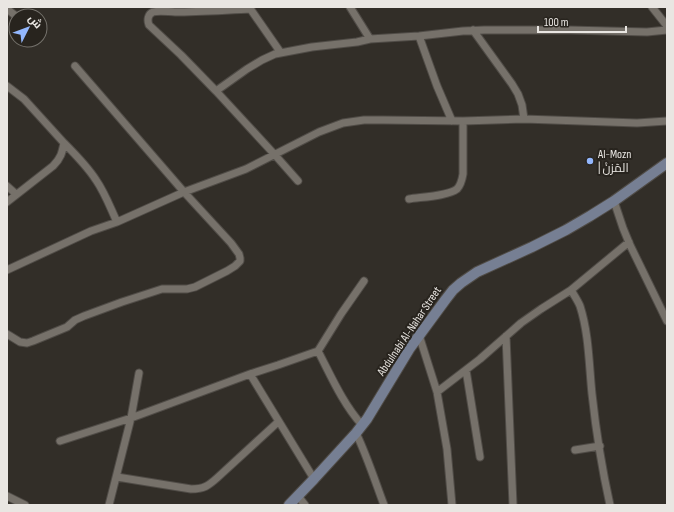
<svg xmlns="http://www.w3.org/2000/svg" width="674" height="512" viewBox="0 0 674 512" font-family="'Sofia Sans Condensed',Cairo,sans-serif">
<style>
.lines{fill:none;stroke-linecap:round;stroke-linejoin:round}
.street-casing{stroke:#504c47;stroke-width:9}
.secondary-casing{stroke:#504c47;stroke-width:12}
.street{stroke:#76716a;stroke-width:7}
.secondary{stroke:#767f93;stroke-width:10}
.poi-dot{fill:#93b7fd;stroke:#28241e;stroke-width:1.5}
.labels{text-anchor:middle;stroke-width:4;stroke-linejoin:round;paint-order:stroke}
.poi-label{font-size:12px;fill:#e9e6e2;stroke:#28241e;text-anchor:start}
.street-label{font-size:12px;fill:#e9e6e2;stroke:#28241e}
</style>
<rect width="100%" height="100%" fill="#322e28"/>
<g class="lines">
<defs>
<path id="street" d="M249,7L281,53
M350,7L370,39
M652,7L667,26
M7,9L16,16
M251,9C226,10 200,12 175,12C169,12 160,10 153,12C148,14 147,20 149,25L181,55L216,91L275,155L298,181
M473,30L512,84L518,94L522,105L524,119
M419,36L437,86L452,121
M7,86L24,99L64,143C62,153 61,158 53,166L7,202
M216,91L247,69L262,60L275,54L312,47L357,42L370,39L419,36L463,31L484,30H569L647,32L667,30
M64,143C75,154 87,166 96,180C105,193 110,207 117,222
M7,186L16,194
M409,199C421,197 448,196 457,189C461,185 462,180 463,174V121
M614,201L623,228L630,245L667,321
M7,270L91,231L117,222L184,192L246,169L319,132L343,123L364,120H383L463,121L524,119L637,123L667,121
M571,290L629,242
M7,334L20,342L27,343L33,341L67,327L75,320L84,316L122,302L162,289H187L195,287L227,271L235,266L240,261V258L239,254L231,243L184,192L75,66
M419,335L437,392L447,449L452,505
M506,336L513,505
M318,351C331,376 343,404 362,425
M466,370L480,457
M250,374L314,479
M437,392L480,359L521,323L541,309L571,290C574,295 578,301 580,306C589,334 589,365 592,394C596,431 602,469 610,505
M356,433C367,456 375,481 384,505
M60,441L131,418L250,374L278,365L318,351L341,314L364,281
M575,450L600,446
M117,477L191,489C204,489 208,486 217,478L278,422
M7,496L25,505
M298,496L305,505
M109,505L131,418L139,373"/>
<path id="secondary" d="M289,505L314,479L356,433L367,419L410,348L446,299L453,290L461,283L477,272L532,247L566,230L590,216L614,201L667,163"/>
</defs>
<use href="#street" class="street-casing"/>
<use href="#secondary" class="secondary-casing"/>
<use href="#street" class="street"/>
<use href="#secondary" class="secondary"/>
</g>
<circle class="poi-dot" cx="590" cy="161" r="4"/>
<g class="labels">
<g class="poi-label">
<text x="598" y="158">Al-Mozn<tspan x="598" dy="14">| المٓزنْ</tspan></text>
</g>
<g class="street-label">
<text transform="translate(409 331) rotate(-56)" y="4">Abdulnabi Al-Nahar Street</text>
</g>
</g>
<rect width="674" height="512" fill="none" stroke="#e9e6e2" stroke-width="16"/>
<g transform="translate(28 28) rotate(48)"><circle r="19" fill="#28241e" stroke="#75726c"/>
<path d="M0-3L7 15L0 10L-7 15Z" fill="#93b7fd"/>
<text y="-6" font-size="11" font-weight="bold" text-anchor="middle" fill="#e9e6e2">ش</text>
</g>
<path d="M538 26v6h88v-6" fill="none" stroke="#e9e6e2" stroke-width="2"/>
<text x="544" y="26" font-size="12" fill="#e9e6e2" stroke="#28241e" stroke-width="3" paint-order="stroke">100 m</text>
</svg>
